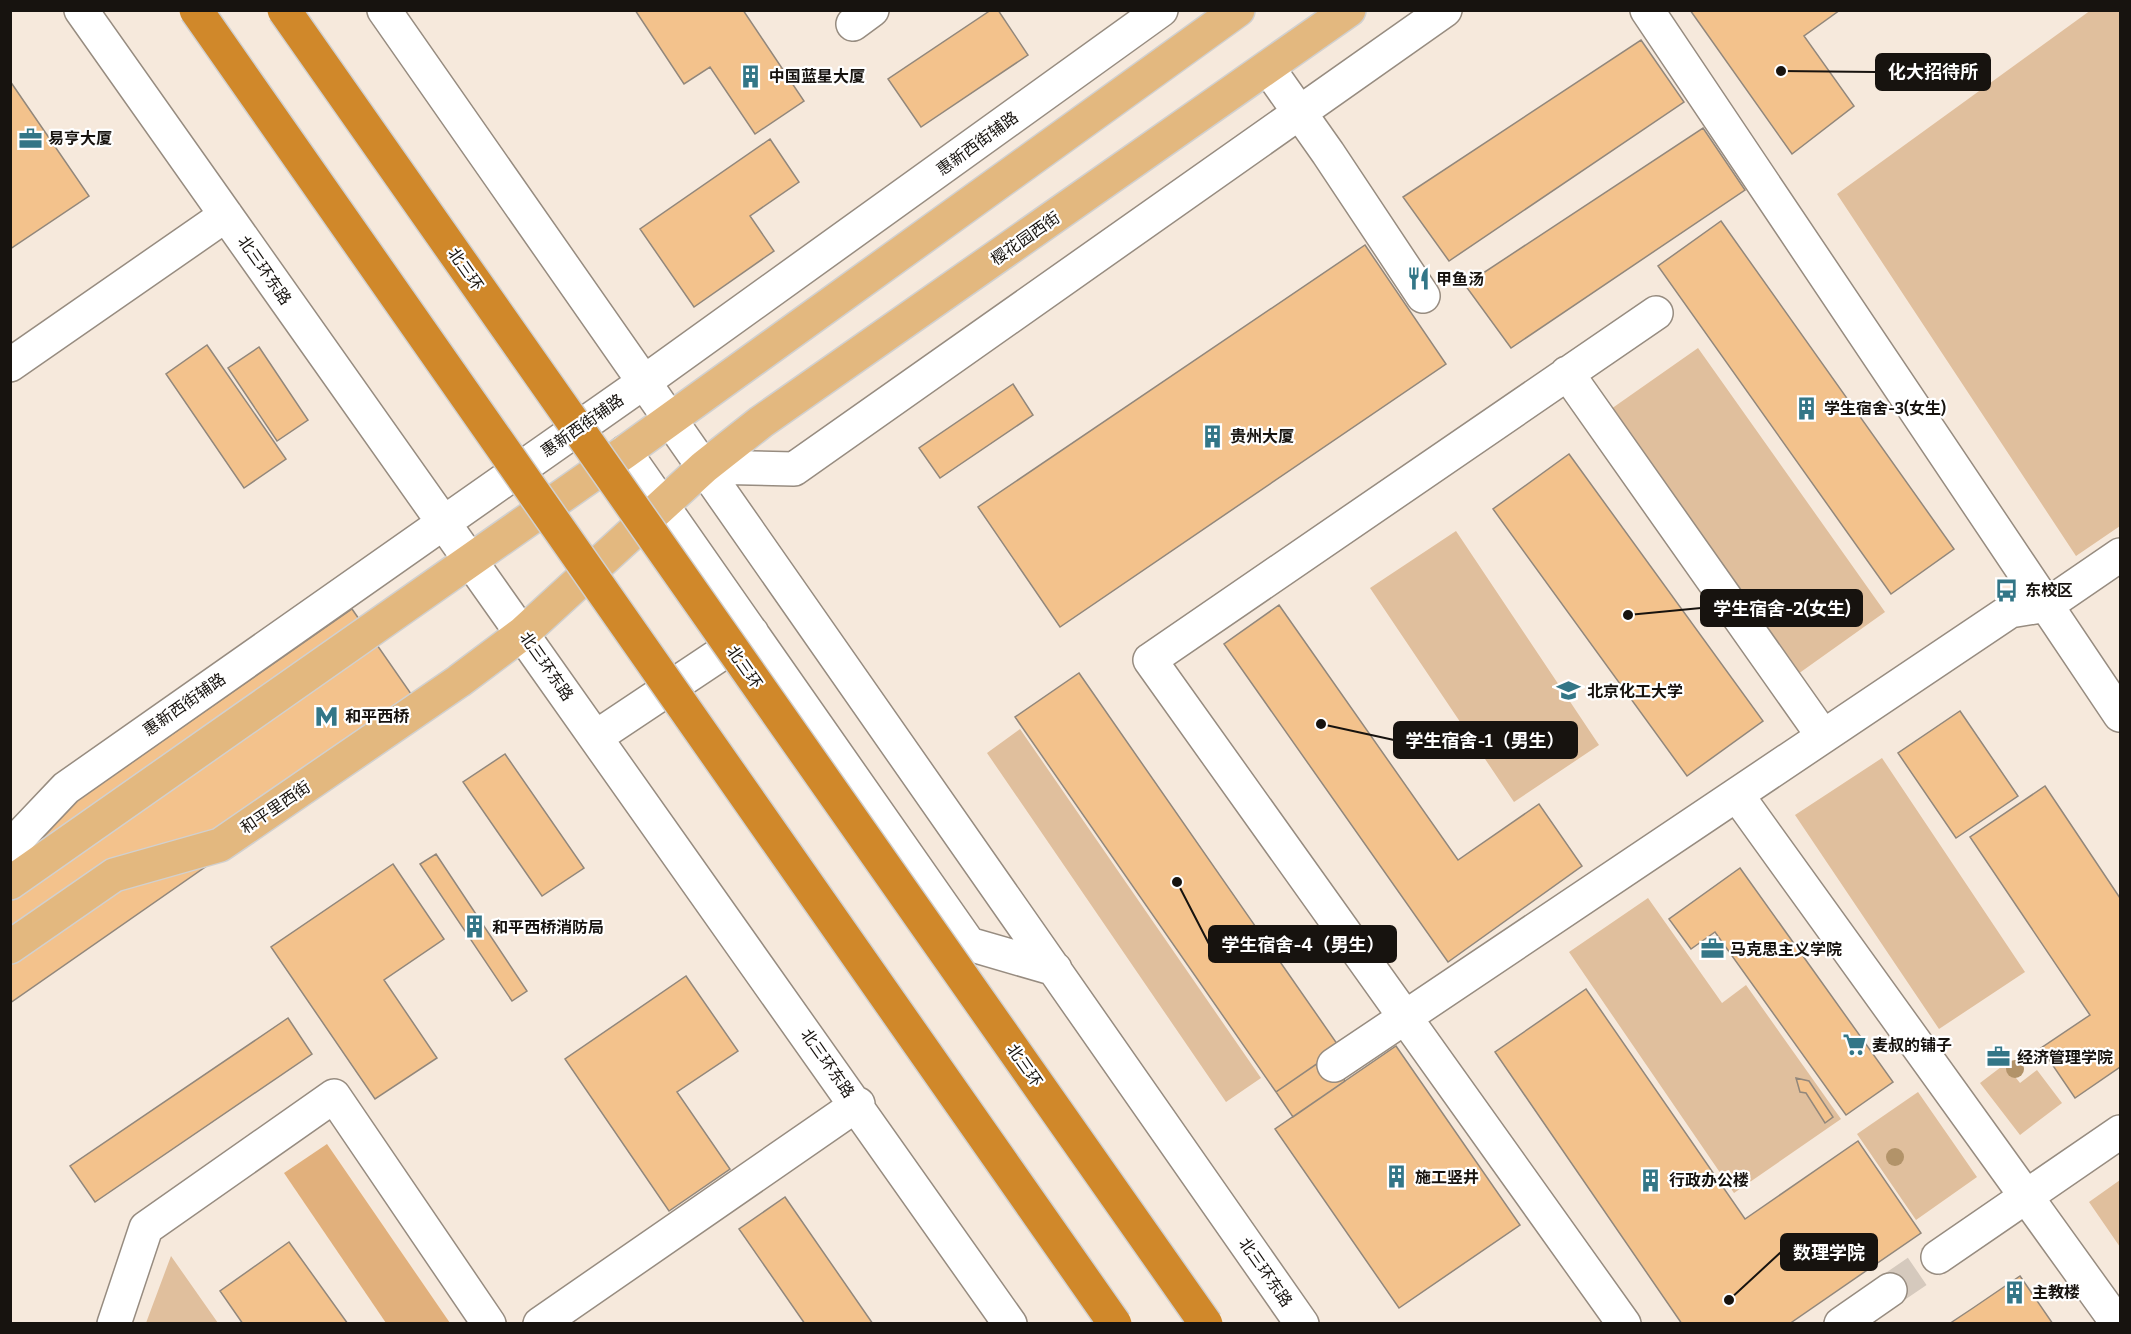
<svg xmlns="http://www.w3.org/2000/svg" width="2131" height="1334" viewBox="0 0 2131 1334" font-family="Bitter,'Noto Sans SC',serif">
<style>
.green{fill:#e0bf9d}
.forest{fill:#e1b07c}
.building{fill:#f3c28c;stroke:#92877b;stroke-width:1.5}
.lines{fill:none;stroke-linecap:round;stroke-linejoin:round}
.minor-tunnel{stroke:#d5c9bd;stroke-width:33;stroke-dasharray:33 16;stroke-linecap:butt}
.minor-casing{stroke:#978c80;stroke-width:36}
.major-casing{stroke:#d1d0cf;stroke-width:36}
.minor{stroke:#fff;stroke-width:33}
.major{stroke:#e3b87f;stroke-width:33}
.highway-bridge-casing{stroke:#d1d0cf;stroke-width:36;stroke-linecap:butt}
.highway-bridge{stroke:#d0882a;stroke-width:33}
.tree{fill:#b29369}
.labels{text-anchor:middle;stroke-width:4.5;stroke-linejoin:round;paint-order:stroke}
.poi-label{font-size:16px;font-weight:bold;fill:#17130f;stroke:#fff;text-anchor:start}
.street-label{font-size:16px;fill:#17130f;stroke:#fff}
.leader{fill:none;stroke:#17130f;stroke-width:2}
.callout-dot{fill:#17130f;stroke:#fff;stroke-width:2}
.callout{fill:#17130f;stroke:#17130f;stroke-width:2}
.callout-label{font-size:18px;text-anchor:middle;font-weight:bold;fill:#fff}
</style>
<rect width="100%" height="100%" fill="#f6e9dc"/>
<path class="green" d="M2091,10L2120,11V526L2076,556L1837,194Z
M1698,348L1885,612L1798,674L1611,409Z
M1456,531L1599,745L1514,802L1370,588Z
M1020,729L1261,1078L1226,1102L987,753Z
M1882,758L2025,972L1939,1029L1795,815Z
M1648,898L1722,1003L1746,985L1841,1119L1734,1193L1569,952Z
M2005,1064L2020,1083L2037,1070L2062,1103L2020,1135L1980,1083Z
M1918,1092L1977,1177L1916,1220L1857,1134Z
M2120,1180V1247L2089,1202Z
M171,1256L218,1323H146Z"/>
<path class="forest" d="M327,1144L450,1323H386L284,1173Z"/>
<path class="building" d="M635,10H743L804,101L755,134L710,67L684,84Z
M991,10H998L1028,55L921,127L888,79Z
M1690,10H1840L1804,36L1854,106L1792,154Z
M1641,40L1684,102L1449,261L1403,197Z
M10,81L89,196L10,249Z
M1703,128L1745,190L1511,348L1465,285Z
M770,139L799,182L750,216L774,251L694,307L640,229Z
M1721,221L1954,549L1891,594L1658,266Z
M1365,245L1446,364L1060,627L978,507Z
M207,345L286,459L244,488L166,374Z
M259,347L308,420L277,441L228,368Z
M1013,384L1033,415L940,478L919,448Z
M1569,454L1763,721L1687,776L1493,509Z
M1279,605L1458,860L1539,804L1582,866L1448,962L1224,644Z
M352,609L425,714L10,1003V847Z
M1079,673L1340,1048L1276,1092L1015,717Z
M1960,711L2018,796L1956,838L1898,753Z
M505,754L584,868L542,896L463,782Z
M2045,786L2120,898V1067L2075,1098L2041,1048L2090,1015L1970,837Z
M436,854L527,991L512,1001L420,864Z
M393,864L444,939L384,980L437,1058L375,1099L271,947Z
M1740,868L1893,1082L1846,1115L1715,932L1691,949L1669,919Z
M686,976L738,1051L677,1092L730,1169L669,1211L565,1059Z
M1586,989L1745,1219L1858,1141L1921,1233L1789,1324H1682L1495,1052Z
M288,1018L312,1054L95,1202L70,1166Z
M1396,1046L1520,1225L1399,1308L1275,1129Z
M1328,1056L1345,1081L1293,1117L1276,1092Z
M1796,1078L1809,1081L1833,1117L1825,1123L1806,1093L1800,1092Z
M785,1197L873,1324H805L739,1229Z
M289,1242L348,1324H243L220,1291Z
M2020,1276L2053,1324H1949L1973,1308Z"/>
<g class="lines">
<path class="minor-tunnel" d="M1890,1290L1938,1257"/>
<defs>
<path id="minor" d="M81,10L1010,1324
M384,10L1302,1324
M1647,10L2120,715
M853,24L872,10
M1268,68L1328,153L1423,296
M10,365L226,215
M1567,373L1823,736
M625,452L969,944L1055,969
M704,467L794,469L1445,10
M596,737L752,633
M1737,795L2118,1324
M10,847L66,788L644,382L1161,10
M1334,1065L2010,611L2047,605L2120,555
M1938,1257L2120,1132
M114,1324L146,1228L334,1096L489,1324
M540,1324L858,1104
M1624,1324L1150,660L1656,313
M1841,1324L1890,1290"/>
<path id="major" d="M10,883L625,452L1238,10
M10,947L114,875L220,845L459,681L523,633L704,467L761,422L1349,10"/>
</defs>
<use href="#minor" class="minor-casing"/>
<use href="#major" class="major-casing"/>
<use href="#minor" class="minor"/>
<use href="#major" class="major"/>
<defs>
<path id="highway-bridge" d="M196,10L1115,1324
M284,10L1206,1324"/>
</defs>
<use href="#highway-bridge" class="highway-bridge-casing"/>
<use href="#highway-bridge" class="highway-bridge"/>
</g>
<g class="tree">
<circle cx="2015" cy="1069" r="9"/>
<circle cx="1895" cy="1157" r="9"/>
</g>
<defs>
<symbol id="building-bare" viewBox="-9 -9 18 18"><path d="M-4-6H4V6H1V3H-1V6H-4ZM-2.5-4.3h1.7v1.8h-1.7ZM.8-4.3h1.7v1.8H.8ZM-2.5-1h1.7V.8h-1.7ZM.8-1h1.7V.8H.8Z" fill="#337687" stroke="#fff" stroke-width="2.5" paint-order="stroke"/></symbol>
<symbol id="office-bare" viewBox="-9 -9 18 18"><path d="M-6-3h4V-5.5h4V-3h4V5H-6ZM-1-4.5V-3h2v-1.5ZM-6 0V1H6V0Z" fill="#337687" stroke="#fff" stroke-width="2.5" paint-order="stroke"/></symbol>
<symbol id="restaurant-bare" viewBox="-9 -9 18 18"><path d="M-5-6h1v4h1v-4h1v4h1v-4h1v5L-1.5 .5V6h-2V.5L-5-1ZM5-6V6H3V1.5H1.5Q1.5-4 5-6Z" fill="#337687" stroke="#fff" stroke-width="2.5" paint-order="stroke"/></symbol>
<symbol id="bus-bare" viewBox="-9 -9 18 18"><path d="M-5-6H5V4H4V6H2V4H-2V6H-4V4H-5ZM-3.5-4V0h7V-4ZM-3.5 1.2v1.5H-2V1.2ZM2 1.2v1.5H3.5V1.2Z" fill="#337687" stroke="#fff" stroke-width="2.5" paint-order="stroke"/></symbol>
<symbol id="university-bare" viewBox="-9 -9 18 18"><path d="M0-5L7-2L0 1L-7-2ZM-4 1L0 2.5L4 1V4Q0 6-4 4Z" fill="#337687" stroke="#fff" stroke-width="2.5" paint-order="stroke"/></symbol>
<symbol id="metro-bare" viewBox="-9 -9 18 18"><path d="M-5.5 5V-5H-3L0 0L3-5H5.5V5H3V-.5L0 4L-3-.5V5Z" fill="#337687" stroke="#fff" stroke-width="2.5" paint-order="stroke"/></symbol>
<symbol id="supermarket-bare" viewBox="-9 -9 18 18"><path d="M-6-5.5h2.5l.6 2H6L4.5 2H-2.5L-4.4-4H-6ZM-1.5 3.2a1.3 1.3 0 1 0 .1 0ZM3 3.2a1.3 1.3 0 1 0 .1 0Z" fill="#337687" stroke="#fff" stroke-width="2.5" paint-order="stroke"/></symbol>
</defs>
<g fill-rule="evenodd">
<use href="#building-bare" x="734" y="60" width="33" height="33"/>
<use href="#office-bare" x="14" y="122" width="33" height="33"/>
<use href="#restaurant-bare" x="1402" y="262" width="33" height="33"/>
<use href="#building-bare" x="1790" y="392" width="33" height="33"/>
<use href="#building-bare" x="1196" y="420" width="33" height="33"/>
<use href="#bus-bare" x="1990" y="574" width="33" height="33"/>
<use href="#university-bare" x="1552" y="674" width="33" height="33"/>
<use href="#metro-bare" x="310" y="700" width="33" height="33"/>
<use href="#building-bare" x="458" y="910" width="33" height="33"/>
<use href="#office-bare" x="1696" y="932" width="33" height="33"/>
<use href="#supermarket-bare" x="1838" y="1028" width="33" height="33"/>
<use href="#office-bare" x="1982" y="1040" width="33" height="33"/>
<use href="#building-bare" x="1380" y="1160" width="33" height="33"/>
<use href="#building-bare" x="1634" y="1164" width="33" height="33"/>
<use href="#building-bare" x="1998" y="1276" width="33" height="33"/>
</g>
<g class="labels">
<g class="poi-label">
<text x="769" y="82">中国蓝星大厦</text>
<text x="48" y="144">易亨大厦</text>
<text x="1436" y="285">甲鱼汤</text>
<text x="1824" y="414">学生宿舍-3(女生)</text>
<text x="1230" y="442">贵州大厦</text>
<text x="2025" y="596">东校区</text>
<text x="1587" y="697">北京化工大学</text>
<text x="345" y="722">和平西桥</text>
<text x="492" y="933">和平西桥消防局</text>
<text x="1730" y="955">马克思主义学院</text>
<text x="1872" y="1051">麦叔的铺子</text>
<text x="2017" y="1063">经济管理学院</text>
<text x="1415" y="1183">施工竖井</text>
<text x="1669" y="1186">行政办公楼</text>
<text x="2032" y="1298">主教楼</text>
</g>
<g class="street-label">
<text transform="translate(977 143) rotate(-36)" y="6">惠新西街辅路</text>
<text transform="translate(1025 238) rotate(-35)" y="6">樱花园西街</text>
<text transform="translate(466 269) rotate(55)" y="6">北三环</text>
<text transform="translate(265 270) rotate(55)" y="6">北三环东路</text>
<text transform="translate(582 425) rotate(-35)" y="6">惠新西街辅路</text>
<text transform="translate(547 666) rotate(55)" y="6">北三环东路</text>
<text transform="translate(745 667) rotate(55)" y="6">北三环</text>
<text transform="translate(184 704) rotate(-35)" y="6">惠新西街辅路</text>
<text transform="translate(275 807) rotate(-34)" y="6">和平里西街</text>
<text transform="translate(828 1063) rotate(55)" y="6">北三环东路</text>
<text transform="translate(1025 1065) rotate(55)" y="6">北三环</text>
<text transform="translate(1266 1272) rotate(55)" y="6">北三环东路</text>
</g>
</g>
<path class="leader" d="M1781 71L1876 72M1628 615L1701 608M1321 724L1394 740M1177 882L1209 944M1729 1300L1781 1252"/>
<g class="callout-dot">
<circle cx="1781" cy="71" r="6"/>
<circle cx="1628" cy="615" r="6"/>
<circle cx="1321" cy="724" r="6"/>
<circle cx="1177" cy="882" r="6"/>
<circle cx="1729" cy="1300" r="6"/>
</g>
<g class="callout">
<rect x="1876" y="54" width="114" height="36" rx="6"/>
<rect x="1701" y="590" width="161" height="36" rx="6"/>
<rect x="1394" y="722" width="183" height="36" rx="6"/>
<rect x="1209" y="926" width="187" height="36" rx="6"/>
<rect x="1781" y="1234" width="96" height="36" rx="6"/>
</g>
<g class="callout-label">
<text x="1933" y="78">化大招待所</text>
<text x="1782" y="615">学生宿舍-2(女生)</text>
<text x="1485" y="747">学生宿舍-1（男生）</text>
<text x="1303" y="951">学生宿舍-4（男生）</text>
<text x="1829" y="1259">数理学院</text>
</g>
<rect width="2131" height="1334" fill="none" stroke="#17130f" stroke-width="24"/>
</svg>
